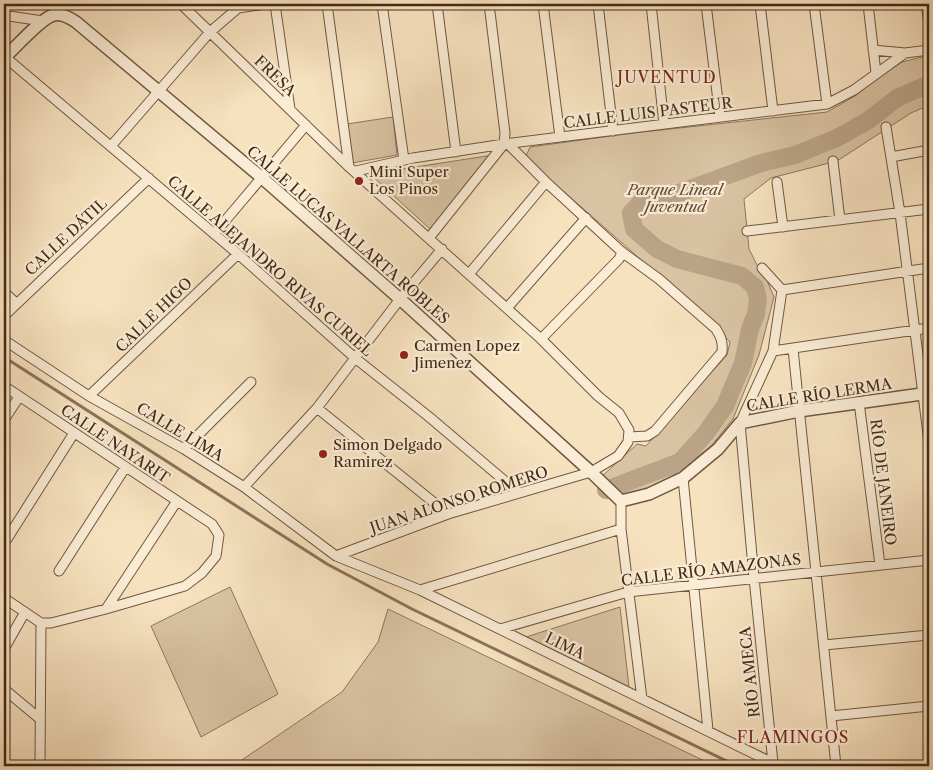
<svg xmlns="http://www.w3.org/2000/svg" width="933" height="770" viewBox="0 0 933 770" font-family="'Libre Caslon Text',serif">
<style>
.green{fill:#d9c3a3;stroke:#8e765e}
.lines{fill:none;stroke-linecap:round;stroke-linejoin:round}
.stream{stroke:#8b725b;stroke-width:3}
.river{stroke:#baa387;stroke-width:18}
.minor-casing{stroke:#715742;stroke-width:11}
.tertiary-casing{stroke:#715742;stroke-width:14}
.minor{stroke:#faecd5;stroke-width:9}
.tertiary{stroke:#faecd5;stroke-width:11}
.poi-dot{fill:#8f2418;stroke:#faecd5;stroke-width:2}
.labels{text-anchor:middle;stroke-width:4.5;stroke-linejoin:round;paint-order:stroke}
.street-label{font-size:15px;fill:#442919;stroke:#faecd5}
.poi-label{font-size:15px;fill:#442919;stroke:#faecd5;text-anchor:start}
.park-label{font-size:15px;font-style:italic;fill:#624835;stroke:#faecd5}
.neighbourhood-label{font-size:16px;letter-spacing:1px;fill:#7a1f14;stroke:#faecd5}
</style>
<rect width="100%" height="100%" fill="#f7e2bf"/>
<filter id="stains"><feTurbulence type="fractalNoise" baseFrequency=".004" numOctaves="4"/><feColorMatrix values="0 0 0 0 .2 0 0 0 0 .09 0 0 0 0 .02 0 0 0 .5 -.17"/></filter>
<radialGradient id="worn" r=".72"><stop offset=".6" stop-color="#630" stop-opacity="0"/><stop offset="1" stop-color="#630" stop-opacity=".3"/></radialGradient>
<path class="green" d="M926,56H929V105L911,113L837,161L771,178L744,199L749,249L760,271L765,276L774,297L759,355L733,419L711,446L674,475L623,500L601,477L637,444L646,446L727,355L730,342L698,310L528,160L526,156L530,147L633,133L827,112L855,96L876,79L902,62Z
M393,117L397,155L352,163L347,124Z
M493,155L430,229L370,174Z
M230,587L278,694L201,737L151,626Z
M620,607L629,687L526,637Z
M388,609L715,766H233L342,692L378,642Z"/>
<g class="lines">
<path class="stream" d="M4,357L327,564L412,609L737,766"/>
<path class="river" d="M606,490L680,462L706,433L725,406L743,363L750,329L756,314L758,299L755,287L742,276L677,259L657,249L634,229L631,213L641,202L679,193L761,163L795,155L837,138L869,120L897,98L929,84"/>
<defs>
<path id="minor" d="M275,4L290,109
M327,4L349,167
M382,4L404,160
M437,4L456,152
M543,4L560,137
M598,4L613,131
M651,4L664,124
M706,4L720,117
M760,4L773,111
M814,4L827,104
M868,4L876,73
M926,4L929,24
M182,5L349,167L541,339L598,396L619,413L629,430L628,442L618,456L591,472L448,514L336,556
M4,17L9,16L43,21
M873,50L905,53
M5,57L238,254L355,358L428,416L519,493
M886,127L900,213L929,442
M508,144L546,182L622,252L659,279L716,329C721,337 723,342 722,352L655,431L647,436L629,437
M111,146L210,32L238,8L266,4
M891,157L929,150
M833,161L840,220
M356,171L413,158L504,144L827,104L854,90L905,53L929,50
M777,182L783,227
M747,231L929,209
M214,234L306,125
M429,238L504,144L505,133L489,4
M762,268L782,290L773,351L740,423L754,578L773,763
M469,274L546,182
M782,290L929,268
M4,292L16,303
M507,308L586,218
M4,316L149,178
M541,339L619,259L622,252
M4,340L89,396L184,449L244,487L336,556L420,590L779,766
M793,349L836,766
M773,351L929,328
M4,386L212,524L219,535L216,556L202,573L185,586L106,609L51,623H41L4,598
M89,396L238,254
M859,402L880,565
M317,408L448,514
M4,420L19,397
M184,449L251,382
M683,478L708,730
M244,487L317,408L400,299L442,249
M621,501V529L642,699
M7,539L74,433
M59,571L125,468
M420,590L621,529
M106,609L177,501
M500,629L628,592L929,560
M824,645L929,635
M4,649L25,612
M4,689L40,719
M831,716L929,706
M40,766L41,623"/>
<path id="tertiary" d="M4,58C14,49 42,17 54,15C61,13 70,18 76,22L261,177L400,299L591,472L621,501L649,494L683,478L718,449L740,423L799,411L929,393"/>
</defs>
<use href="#minor" class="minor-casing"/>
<use href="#tertiary" class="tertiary-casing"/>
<use href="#minor" class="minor"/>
<use href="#tertiary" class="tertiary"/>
</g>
<g class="poi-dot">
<circle cx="359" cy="181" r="5"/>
<circle cx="404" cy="355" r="5"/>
<circle cx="323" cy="454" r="5"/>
</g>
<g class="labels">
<g class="street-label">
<text transform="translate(275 76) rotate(44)" y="5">FRESA</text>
<text transform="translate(648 113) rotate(-7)" y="5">CALLE LUIS PASTEUR</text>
<text transform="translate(348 235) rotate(41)" y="5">CALLE LUCAS VALLARTA ROBLES</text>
<text transform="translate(66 237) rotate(-43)" y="5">CALLE DÁTIL</text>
<text transform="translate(270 266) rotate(41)" y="5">CALLE ALEJANDRO RIVAS CURIEL</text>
<text transform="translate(154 315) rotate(-44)" y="5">CALLE HIGO</text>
<text transform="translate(819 395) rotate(-9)" y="5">CALLE RÍO LERMA</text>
<text transform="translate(180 432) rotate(31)" y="5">CALLE LIMA</text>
<text transform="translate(115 444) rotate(34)" y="5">CALLE NAYARIT</text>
<text transform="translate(883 482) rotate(83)" y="5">RÍO DE JANEIRO</text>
<text transform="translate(459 500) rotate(-18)" y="5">JUAN ALONSO ROMERO</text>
<text transform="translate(711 570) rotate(-7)" y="5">CALLE RÍO AMAZONAS</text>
<text transform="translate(565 646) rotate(26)" y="5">LIMA</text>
<text transform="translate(750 672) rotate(-96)" y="5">RÍO AMECA</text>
</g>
<g class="poi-label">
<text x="369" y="177">Mini Super<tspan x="369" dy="17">Los Pinos</tspan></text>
<text x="414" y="351">Carmen Lopez<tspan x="414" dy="17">Jimenez</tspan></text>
<text x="333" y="450">Simon Delgado<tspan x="333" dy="17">Ramirez</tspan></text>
</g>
<g class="park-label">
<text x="675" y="195">Parque Lineal<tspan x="675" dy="17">Juventud</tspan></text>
</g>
<g class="neighbourhood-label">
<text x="667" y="83">JUVENTUD</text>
<text x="793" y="743">FLAMINGOS</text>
</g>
</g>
<rect width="933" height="770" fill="none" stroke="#f7e2bf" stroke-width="20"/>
<rect x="5" y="5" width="923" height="760" fill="none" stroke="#442919" stroke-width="2.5"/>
<rect x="10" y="10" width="913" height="750" fill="none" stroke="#442919"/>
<rect width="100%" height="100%" filter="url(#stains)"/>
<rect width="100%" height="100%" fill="url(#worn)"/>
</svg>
